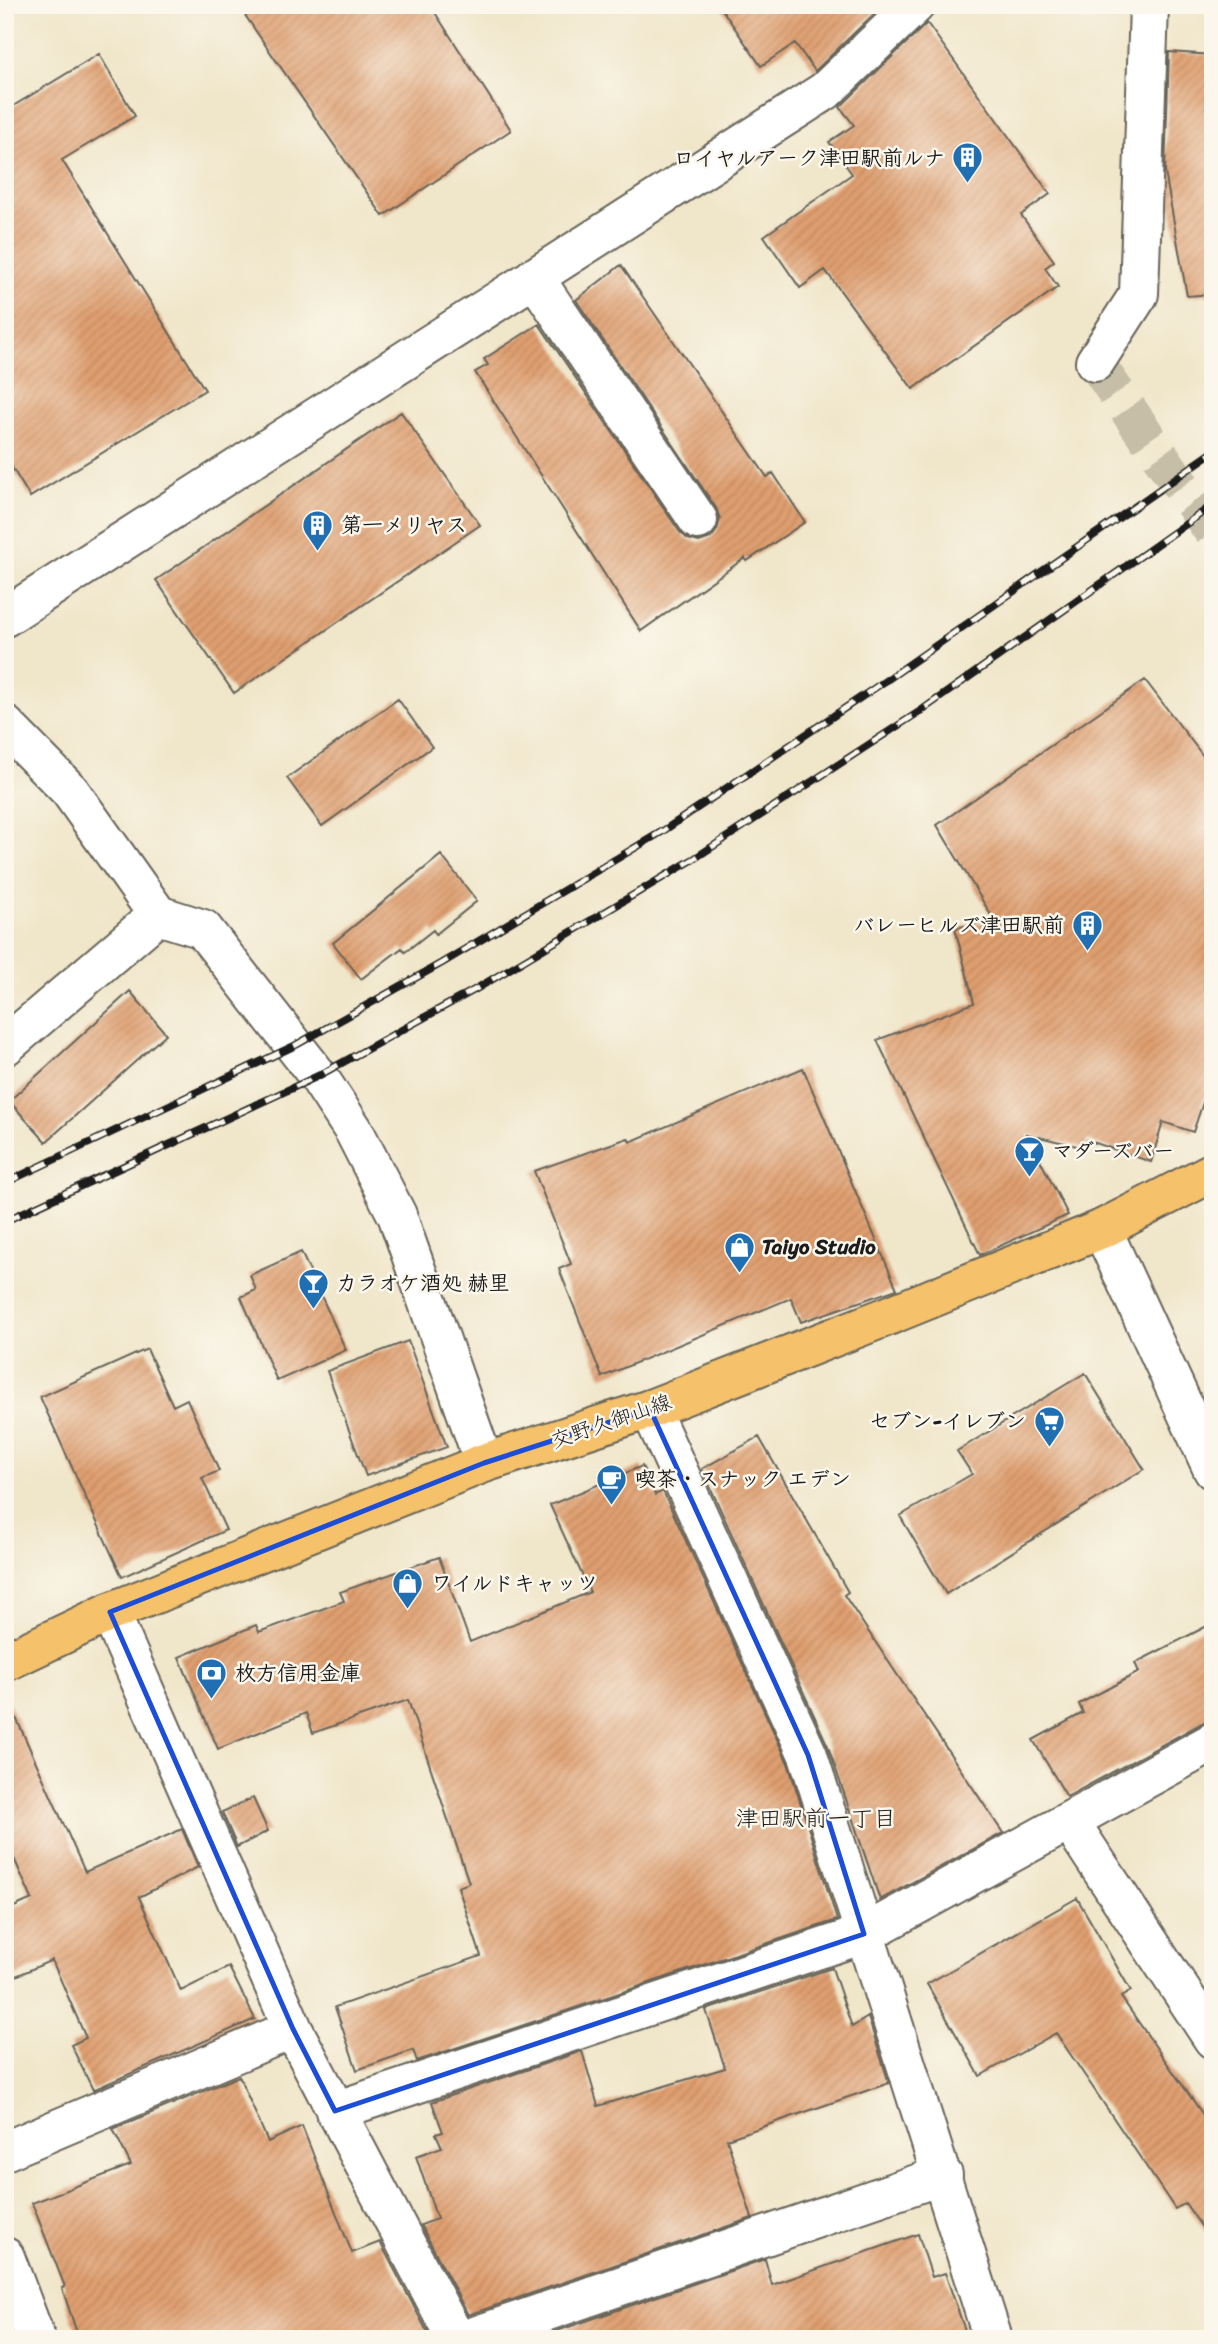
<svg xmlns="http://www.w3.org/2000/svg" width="1218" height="2344" viewBox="0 0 1218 2344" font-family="Sriracha,'Klee One',sans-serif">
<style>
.building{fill:url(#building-hatch)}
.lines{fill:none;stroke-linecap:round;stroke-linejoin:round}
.minor-tunnel{stroke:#c6bea7;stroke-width:38;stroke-dasharray:38 19;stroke-linecap:butt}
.minor-casing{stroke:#666359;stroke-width:42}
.major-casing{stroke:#666359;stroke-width:42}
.minor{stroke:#fff;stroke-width:38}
.major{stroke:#f5c16b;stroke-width:38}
.rail-casing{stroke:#1c1c1c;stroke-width:8}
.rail{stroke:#fbf7ec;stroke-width:5;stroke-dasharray:16;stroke-linecap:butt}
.marked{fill:none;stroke:#1d4ed8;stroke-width:5;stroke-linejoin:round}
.labels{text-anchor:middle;stroke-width:5;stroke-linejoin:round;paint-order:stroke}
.poi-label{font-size:21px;font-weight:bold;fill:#1c1c1c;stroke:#fbf7ec;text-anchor:start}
.street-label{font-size:21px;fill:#1c1c1c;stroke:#fbf7ec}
.neighbourhood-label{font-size:23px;fill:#1c1c1c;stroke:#fbf7ec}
</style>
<defs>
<pattern id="building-hatch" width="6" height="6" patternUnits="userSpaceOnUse" patternTransform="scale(1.75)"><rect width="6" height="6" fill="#df9f70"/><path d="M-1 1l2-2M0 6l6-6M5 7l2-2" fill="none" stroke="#bf8860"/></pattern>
</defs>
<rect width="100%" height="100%" fill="#fbf7ec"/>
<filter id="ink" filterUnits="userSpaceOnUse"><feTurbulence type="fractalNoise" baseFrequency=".0143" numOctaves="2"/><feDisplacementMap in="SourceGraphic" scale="14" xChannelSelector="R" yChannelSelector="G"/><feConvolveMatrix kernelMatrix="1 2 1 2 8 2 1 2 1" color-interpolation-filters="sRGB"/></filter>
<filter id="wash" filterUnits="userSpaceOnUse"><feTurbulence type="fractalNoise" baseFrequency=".00686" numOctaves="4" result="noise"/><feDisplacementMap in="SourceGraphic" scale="28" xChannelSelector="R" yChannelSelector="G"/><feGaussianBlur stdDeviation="1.57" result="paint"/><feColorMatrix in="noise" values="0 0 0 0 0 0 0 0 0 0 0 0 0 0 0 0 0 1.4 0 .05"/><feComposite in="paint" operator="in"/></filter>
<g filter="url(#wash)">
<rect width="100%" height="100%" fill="#f0e6ca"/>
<g id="blocks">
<path class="building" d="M238,5H430L511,130L383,216Z
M719,5H883L815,71L795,43L761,66Z
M927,23L1050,194L1021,215L1054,261L1045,268L1058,287L913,389L825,270L800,288L764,236L852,174L829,142L854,125L840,107Z
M1169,52L1213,55V294L1187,296L1165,172Z
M99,54L135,116L62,160L205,390L30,497L5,456V111Z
M621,265L767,477L773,473L805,522L747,561L745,558L641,631L475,372L488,365L484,359L539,324L680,532L688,539L699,542L711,538L717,530L720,519L716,508L576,300Z
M401,412L480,525L234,693L156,580Z
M1145,680L1213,769V1073L1193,1132L1163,1122L1151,1162L1087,1140L1085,1148L1027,1134L1068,1215L980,1255L877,1040L974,1003L955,928L994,920L937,825Z
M398,699L432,747L322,826L287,778Z
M441,855L477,901L436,934L433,930L405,952L402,948L361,979L333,943Z
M130,991L166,1034L46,1142L9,1101Z
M803,1068L897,1289L801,1322L791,1298L602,1377L559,1269L571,1264L534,1171L628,1138L630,1142Z
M301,1252L346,1350L277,1381L241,1297L256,1290L250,1275Z
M408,1341L447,1447L366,1476L327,1371Z
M147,1349L173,1406L187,1399L219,1471L202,1478L226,1530L122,1577L40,1397Z
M1085,1373L1144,1469L946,1594L900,1516L972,1474L957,1451Z
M759,1437L848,1592L844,1595L1003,1833L880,1900L828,1746L702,1469Z
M642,1466L655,1495L663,1491L788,1763L837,1920L417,2061L413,2050L357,2070L335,2007L481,1956L458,1887L469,1883L408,1700L313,1733L306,1713L218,1749L179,1657L256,1625L259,1632L344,1601L340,1592L439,1557L470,1642L590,1592L550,1505Z
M1213,1623V1720L1202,1723L1067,1797L1033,1740L1083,1713L1079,1704L1139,1672L1135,1663Z
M5,1693L85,1872L182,1829L198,1867L139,1897L181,1991L229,1967L255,2019L93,2090L71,2045L86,2038L52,1960L5,1981V1911L32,1899L5,1838Z
M253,1798L268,1831L237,1847L222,1812Z
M1077,1898L1131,1991L1121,1997L1213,2129V2243L1185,2203L1175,2209L1056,2033L980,2076L927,1984Z
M832,1968L852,2027L868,2017L889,2083L727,2139L752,2218L468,2315L421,2225L437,2219L416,2156L442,2147L436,2134L443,2132L432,2102L582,2051L598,2106L725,2068L706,2010Z
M239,2076L268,2142L302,2126L352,2253L380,2242L431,2339H79L62,2288L65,2287L32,2203L131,2165L113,2129Z
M918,2234L932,2277L945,2273L968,2339H534L765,2259L772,2285Z"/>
</g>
</g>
<g filter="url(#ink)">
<use href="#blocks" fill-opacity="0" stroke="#666359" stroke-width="2"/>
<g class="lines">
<path class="minor-tunnel" d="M1095,362L1213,532"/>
<defs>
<path id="minor" d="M534,277L698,520
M1095,362L1139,294L1149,7
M5,617L825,91L915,5
M5,725L70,791L158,915L203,929L318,1076L354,1131L397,1215L484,1463
M5,1046L158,915
M1102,1229L1213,1470
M650,1409L808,1755L993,2339
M110,1612L293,2029L456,2339
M1070,1822L1213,2039
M335,2111L864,1934L1213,1742
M5,2151L293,2029
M5,2257L36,2339
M466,2339L943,2175"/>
<path id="major" d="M5,1662L110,1612L484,1463L650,1409L883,1318L1102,1229L1213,1172"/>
</defs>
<use href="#minor" class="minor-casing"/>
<use href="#major" class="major-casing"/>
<use href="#minor" class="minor"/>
<use href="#major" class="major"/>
<defs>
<path id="rail" d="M5,1183L296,1045L442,963L663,831L891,677L1213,452
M5,1221L318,1076L476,989L692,860L922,710L1213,505"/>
</defs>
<use href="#rail" class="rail-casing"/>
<use href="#rail" class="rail"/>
</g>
</g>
<path class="marked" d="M650,1409L808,1755L864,1934L335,2111L293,2029L110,1612L484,1463Z"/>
<defs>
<symbol id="building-pin" viewBox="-11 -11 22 30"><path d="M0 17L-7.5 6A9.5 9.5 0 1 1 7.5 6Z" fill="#1f6fb2" stroke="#fbf7ec"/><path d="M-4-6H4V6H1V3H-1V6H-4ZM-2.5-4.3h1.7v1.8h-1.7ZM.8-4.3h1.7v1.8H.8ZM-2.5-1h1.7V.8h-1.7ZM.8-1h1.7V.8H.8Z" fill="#fff"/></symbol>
<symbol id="bar-pin" viewBox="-11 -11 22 30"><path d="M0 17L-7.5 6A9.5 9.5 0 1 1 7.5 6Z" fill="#1f6fb2" stroke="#fbf7ec"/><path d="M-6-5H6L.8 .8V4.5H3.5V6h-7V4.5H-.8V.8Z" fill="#fff"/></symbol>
<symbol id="shop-pin" viewBox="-11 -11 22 30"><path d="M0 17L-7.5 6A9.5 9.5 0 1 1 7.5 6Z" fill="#1f6fb2" stroke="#fbf7ec"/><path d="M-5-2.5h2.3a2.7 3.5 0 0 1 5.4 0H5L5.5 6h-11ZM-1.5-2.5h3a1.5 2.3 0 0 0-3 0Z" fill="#fff"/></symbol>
<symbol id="supermarket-pin" viewBox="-11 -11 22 30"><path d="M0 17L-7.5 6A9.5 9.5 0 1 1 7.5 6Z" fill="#1f6fb2" stroke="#fbf7ec"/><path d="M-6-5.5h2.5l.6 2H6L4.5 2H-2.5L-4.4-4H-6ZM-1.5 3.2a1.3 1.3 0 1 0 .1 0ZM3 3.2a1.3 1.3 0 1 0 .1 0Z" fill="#fff"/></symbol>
<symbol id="cafe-pin" viewBox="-11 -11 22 30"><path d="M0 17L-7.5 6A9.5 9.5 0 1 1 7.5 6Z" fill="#1f6fb2" stroke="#fbf7ec"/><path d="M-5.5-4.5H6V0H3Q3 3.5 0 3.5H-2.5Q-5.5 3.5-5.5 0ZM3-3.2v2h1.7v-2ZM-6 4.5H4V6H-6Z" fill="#fff"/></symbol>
<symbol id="bank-pin" viewBox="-11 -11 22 30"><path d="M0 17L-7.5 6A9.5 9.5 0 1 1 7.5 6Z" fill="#1f6fb2" stroke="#fbf7ec"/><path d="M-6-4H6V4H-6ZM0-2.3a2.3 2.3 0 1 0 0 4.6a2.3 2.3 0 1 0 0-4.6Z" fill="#fff"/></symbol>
</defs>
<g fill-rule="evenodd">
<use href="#building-pin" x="950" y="140" width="35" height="47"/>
<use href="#building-pin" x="300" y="508" width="35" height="47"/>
<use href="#building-pin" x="1070" y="908" width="35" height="47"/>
<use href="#bar-pin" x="1012" y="1134" width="35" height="47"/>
<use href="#shop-pin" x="722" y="1230" width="35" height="47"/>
<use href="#bar-pin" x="296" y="1266" width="35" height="47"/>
<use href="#supermarket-pin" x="1032" y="1404" width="35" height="47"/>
<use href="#cafe-pin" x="594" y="1462" width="35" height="47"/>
<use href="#shop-pin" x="390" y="1566" width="35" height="47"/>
<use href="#bank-pin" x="194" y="1656" width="35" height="47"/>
</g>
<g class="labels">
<g class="poi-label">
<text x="945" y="165" text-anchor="end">ロイヤルアーク津田駅前ルナ</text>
<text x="341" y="532">第一メリヤス</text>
<text x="1064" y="932" text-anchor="end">バレーヒルズ津田駅前</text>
<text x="1052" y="1158">マダーズバー</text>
<text x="762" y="1254">Taiyo Studio</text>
<text x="336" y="1290">カラオケ酒処 赫里</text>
<text x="1026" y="1428" text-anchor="end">セブン-イレブン</text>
<text x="635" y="1486">喫茶・スナック エデン</text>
<text x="431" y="1590">ワイルドキャッツ</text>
<text x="235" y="1680">枚方信用金庫</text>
</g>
<g class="street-label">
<text transform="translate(611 1421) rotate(-19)" y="7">交野久御山線</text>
</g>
<g class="neighbourhood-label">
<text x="816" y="1826">津田駅前一丁目</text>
</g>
</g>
<rect width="1218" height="2344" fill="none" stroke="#fbf7ec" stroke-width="28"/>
</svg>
